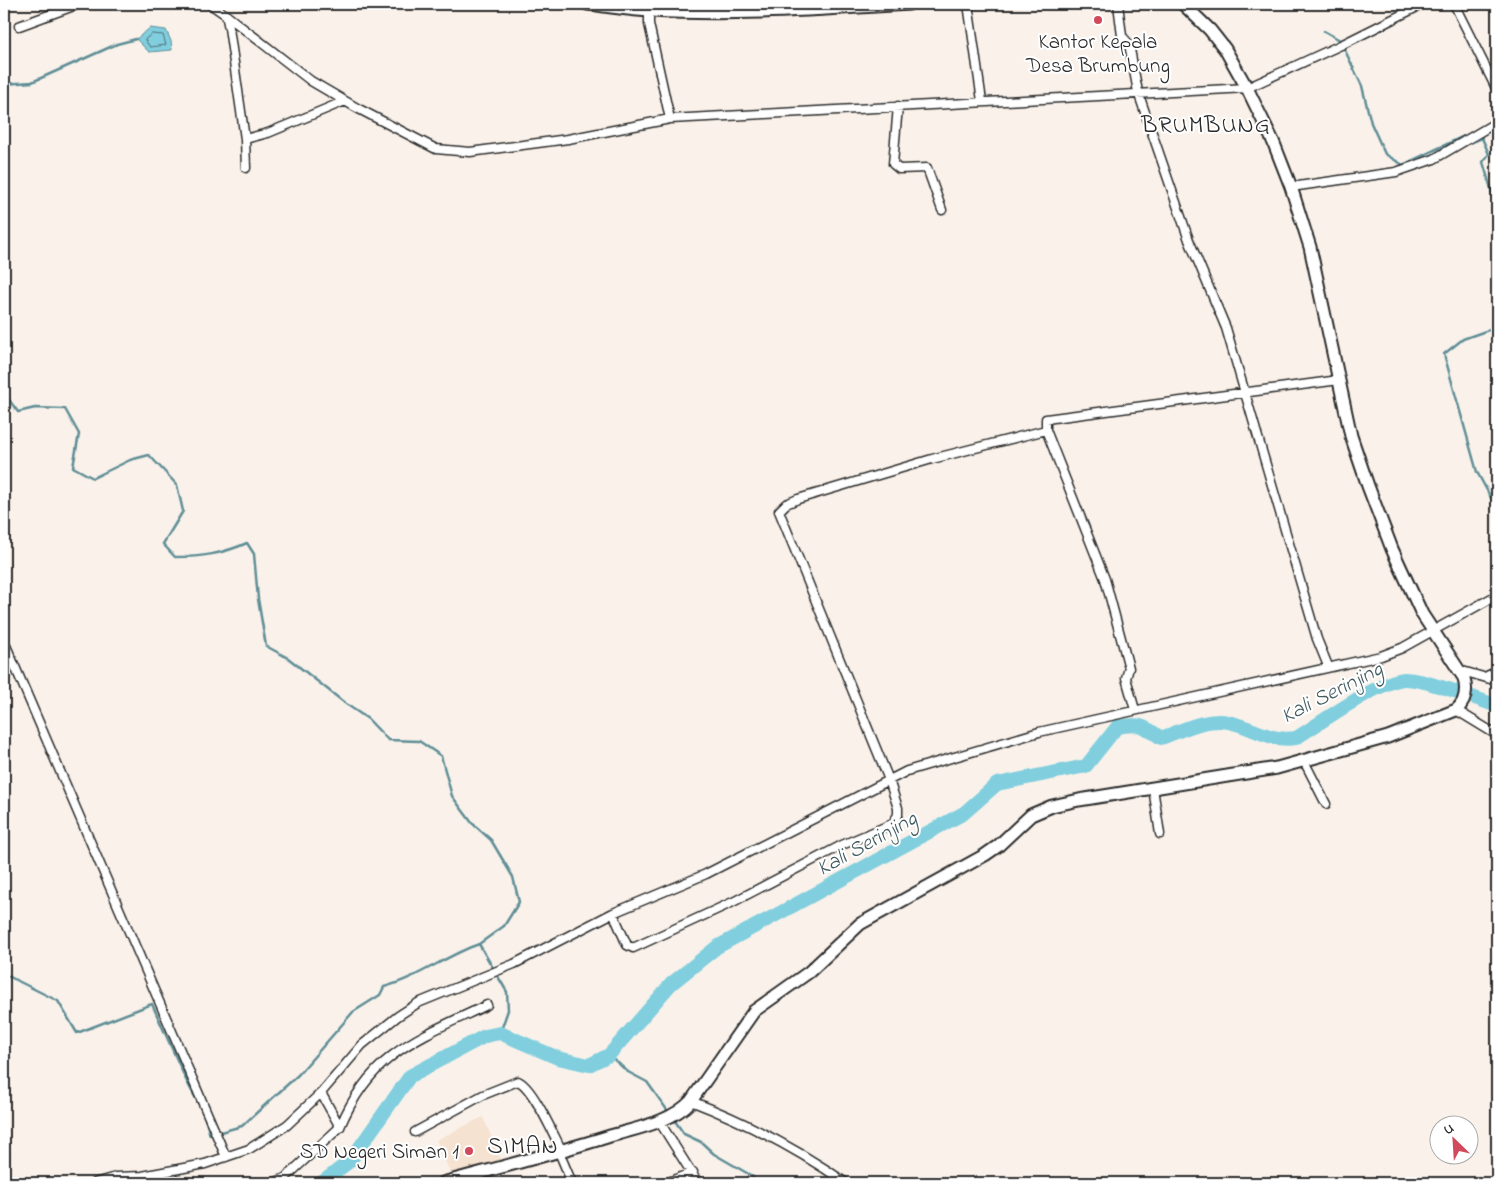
<svg xmlns="http://www.w3.org/2000/svg" width="1501" height="1187" viewBox="0 0 1501 1187" font-family="'Indie Flower',sans-serif">
<style>
.built{fill:#f5e2d1}
.water{fill:#80cede;stroke:#5e8d96}
.lines{fill:none;stroke-linecap:round;stroke-linejoin:round}
.shore{stroke:#4d6c73;stroke-width:1}
.stream{stroke:#5e8d96;stroke-width:2.5}
.river{stroke:#80cede;stroke-width:14}
.street-casing{stroke:#2b2b2b;stroke-width:11}
.secondary-casing{stroke:#2b2b2b;stroke-width:15}
.street{stroke:#fff;stroke-width:8}
.secondary{stroke:#fff;stroke-width:11}
.poi-dot{fill:#d1495b;stroke:#fff;stroke-width:2}
.labels{text-anchor:middle;stroke-width:4;stroke-linejoin:round;paint-order:stroke}
.poi-label{font-size:21px;fill:#2b2b2b;stroke:#fff}
.water-label{font-size:22px;font-style:italic;fill:#445c61;stroke:#fff}
.quarter-label{font-size:24px;letter-spacing:1px;fill:#2b2b2b;stroke:#fff}
</style>
<rect width="100%" height="100%" fill="#faf2ea"/>
<filter id="ink" filterUnits="userSpaceOnUse"><feTurbulence type="fractalNoise" baseFrequency=".02" numOctaves="2"/><feDisplacementMap in="SourceGraphic" scale="10" xChannelSelector="R" yChannelSelector="G"/><feConvolveMatrix kernelMatrix="1 2 1 2 8 2 1 2 1" color-interpolation-filters="sRGB"/></filter>
<g filter="url(#ink)">
<path class="built" d="M483,1117L502,1162L451,1174L436,1140Z"/>
<path class="water" d="M150,28L166,30L171,41L172,50L149,52L136,39Z"/>
<g class="lines">
<path class="shore" d="M152,34L163,35L166,45L150,47L145,40Z"/>
<path class="stream" d="M1324,31L1340,40L1362,86L1371,123L1385,154L1403,165L1464,136L1470,143L1482,138L1489,154L1483,162L1497,209
M4,84L32,82L117,44L136,39
M4,323L7,325L4,359
M1497,327L1463,339L1444,354L1477,472L1497,509
M4,393L18,412L35,408L65,409L79,434L73,467L93,478L130,460L149,455L177,485L183,511L163,544L175,557C202,557 222,554 247,543L254,554L258,599L266,646L288,658L346,704L368,719L388,740L419,741L441,756L452,796L472,823L491,840L513,877L519,902L504,926L479,944L507,992L508,1010L500,1033
M4,974L58,1001L77,1033L152,1004L187,1082L203,1112L210,1135L242,1126L298,1075L353,1012L380,995L384,987C418,978 447,955 479,944
M609,1055L628,1072L647,1082L670,1114
M673,1118L684,1134L701,1142L714,1154L752,1176L757,1183"/>
<path class="river" d="M321,1183L350,1161L410,1076L485,1036L500,1033L558,1058L589,1065L609,1055L671,984L717,947L964,813L997,784L1086,766L1117,727C1138,723 1144,725 1161,738C1181,731 1207,717 1228,722C1254,727 1268,742 1296,738C1322,722 1377,682 1404,679C1422,678 1478,699 1497,706"/>
<defs>
<path id="street" d="M210,4L226,15L229,28L245,139L246,168
M968,4L982,101
M1118,4L1122,36L1129,44L1138,92L1189,240L1226,328L1317,639L1328,666
M1454,4L1497,90
M649,11V24L670,119
M226,15L311,81L357,108L436,149L470,152L568,139L670,119L1247,88L1343,44L1423,4
M19,26L79,4
M898,106L893,164L899,169L927,168L942,210
M245,139L268,133L345,101
M1291,187L1396,172L1434,159L1497,122
M4,641L226,1157
M1459,670L1497,681
M1485,677L1497,671
M1135,710L1126,678L1129,668L1105,579L1046,430V419L1339,380
M1456,710L1497,735
M1304,761L1326,804
M1153,788L1160,834
M613,913L627,945L633,948L733,902L842,845L892,824L898,815V808L889,780L779,511L786,504L798,499L932,459L1046,430
M691,1101C748,1123 796,1148 846,1183
M659,1121L698,1183
M340,1127C371,1052 420,1037 487,1005
M415,1132L483,1095L518,1081C533,1087 554,1136 562,1151
M559,1152L572,1183
M94,1183L116,1177L142,1176L205,1164L249,1149L287,1125L321,1093L362,1045L398,1016L418,1003L514,964L613,913L706,874L907,771L1039,732L1381,656L1402,648L1497,595
M273,1183L285,1178L340,1127L321,1093
M666,1183L693,1172"/>
<path id="secondary" d="M587,4C608,6 629,10 651,11C737,16 823,9 909,4
M443,1183C498,1168 552,1154 607,1137C633,1129 671,1123 691,1101L754,1011L809,972L860,924L985,855L998,846L1031,815L1052,806L1079,800L1277,768L1388,737L1456,710C1466,702 1467,690 1464,678L1422,614L1392,549L1368,486L1351,436L1310,247L1291,187L1273,141L1247,88L1225,49L1210,30L1183,4"/>
</defs>
<use href="#street" class="street-casing"/>
<use href="#secondary" class="secondary-casing"/>
<use href="#street" class="street"/>
<use href="#secondary" class="secondary"/>
</g>
</g>
<g class="poi-dot">
<circle cx="1098" cy="20" r="5"/>
<circle cx="469" cy="1151" r="5"/>
</g>
<g class="labels">
<g class="poi-label">
<text x="1098" y="48">Kantor Kepala<tspan x="1098" dy="24">Desa Brumbung</tspan></text>
<text x="459" y="1158" text-anchor="end">SD Negeri Siman 1</text>
</g>
<g class="water-label">
<text transform="translate(1331 691) rotate(-27)" y="8">Kali Serinjing</text>
<text transform="translate(866 842) rotate(-29)" y="8">Kali Serinjing</text>
</g>
<g class="quarter-label">
<text x="1206" y="132">BRUMBUNG</text>
<text x="523" y="1153">SIMAN</text>
</g>
</g>
<rect width="1501" height="1187" fill="none" stroke="#fff" stroke-width="20"/>
<rect x="10" y="10" width="1481" height="1167" fill="none" stroke="#2b2b2b" stroke-width="2" filter="url(#ink)"/>
<g transform="translate(1454 1140) rotate(335)"><circle r="24" fill="#ffffff" stroke="#aaaaaa"/>
<path d="M0-4L9 19L0 12L-9 19Z" fill="#d1495b"/>
<text y="-8" font-size="14" font-weight="bold" text-anchor="middle" fill="#2b2b2b">U</text>
</g>
</svg>
